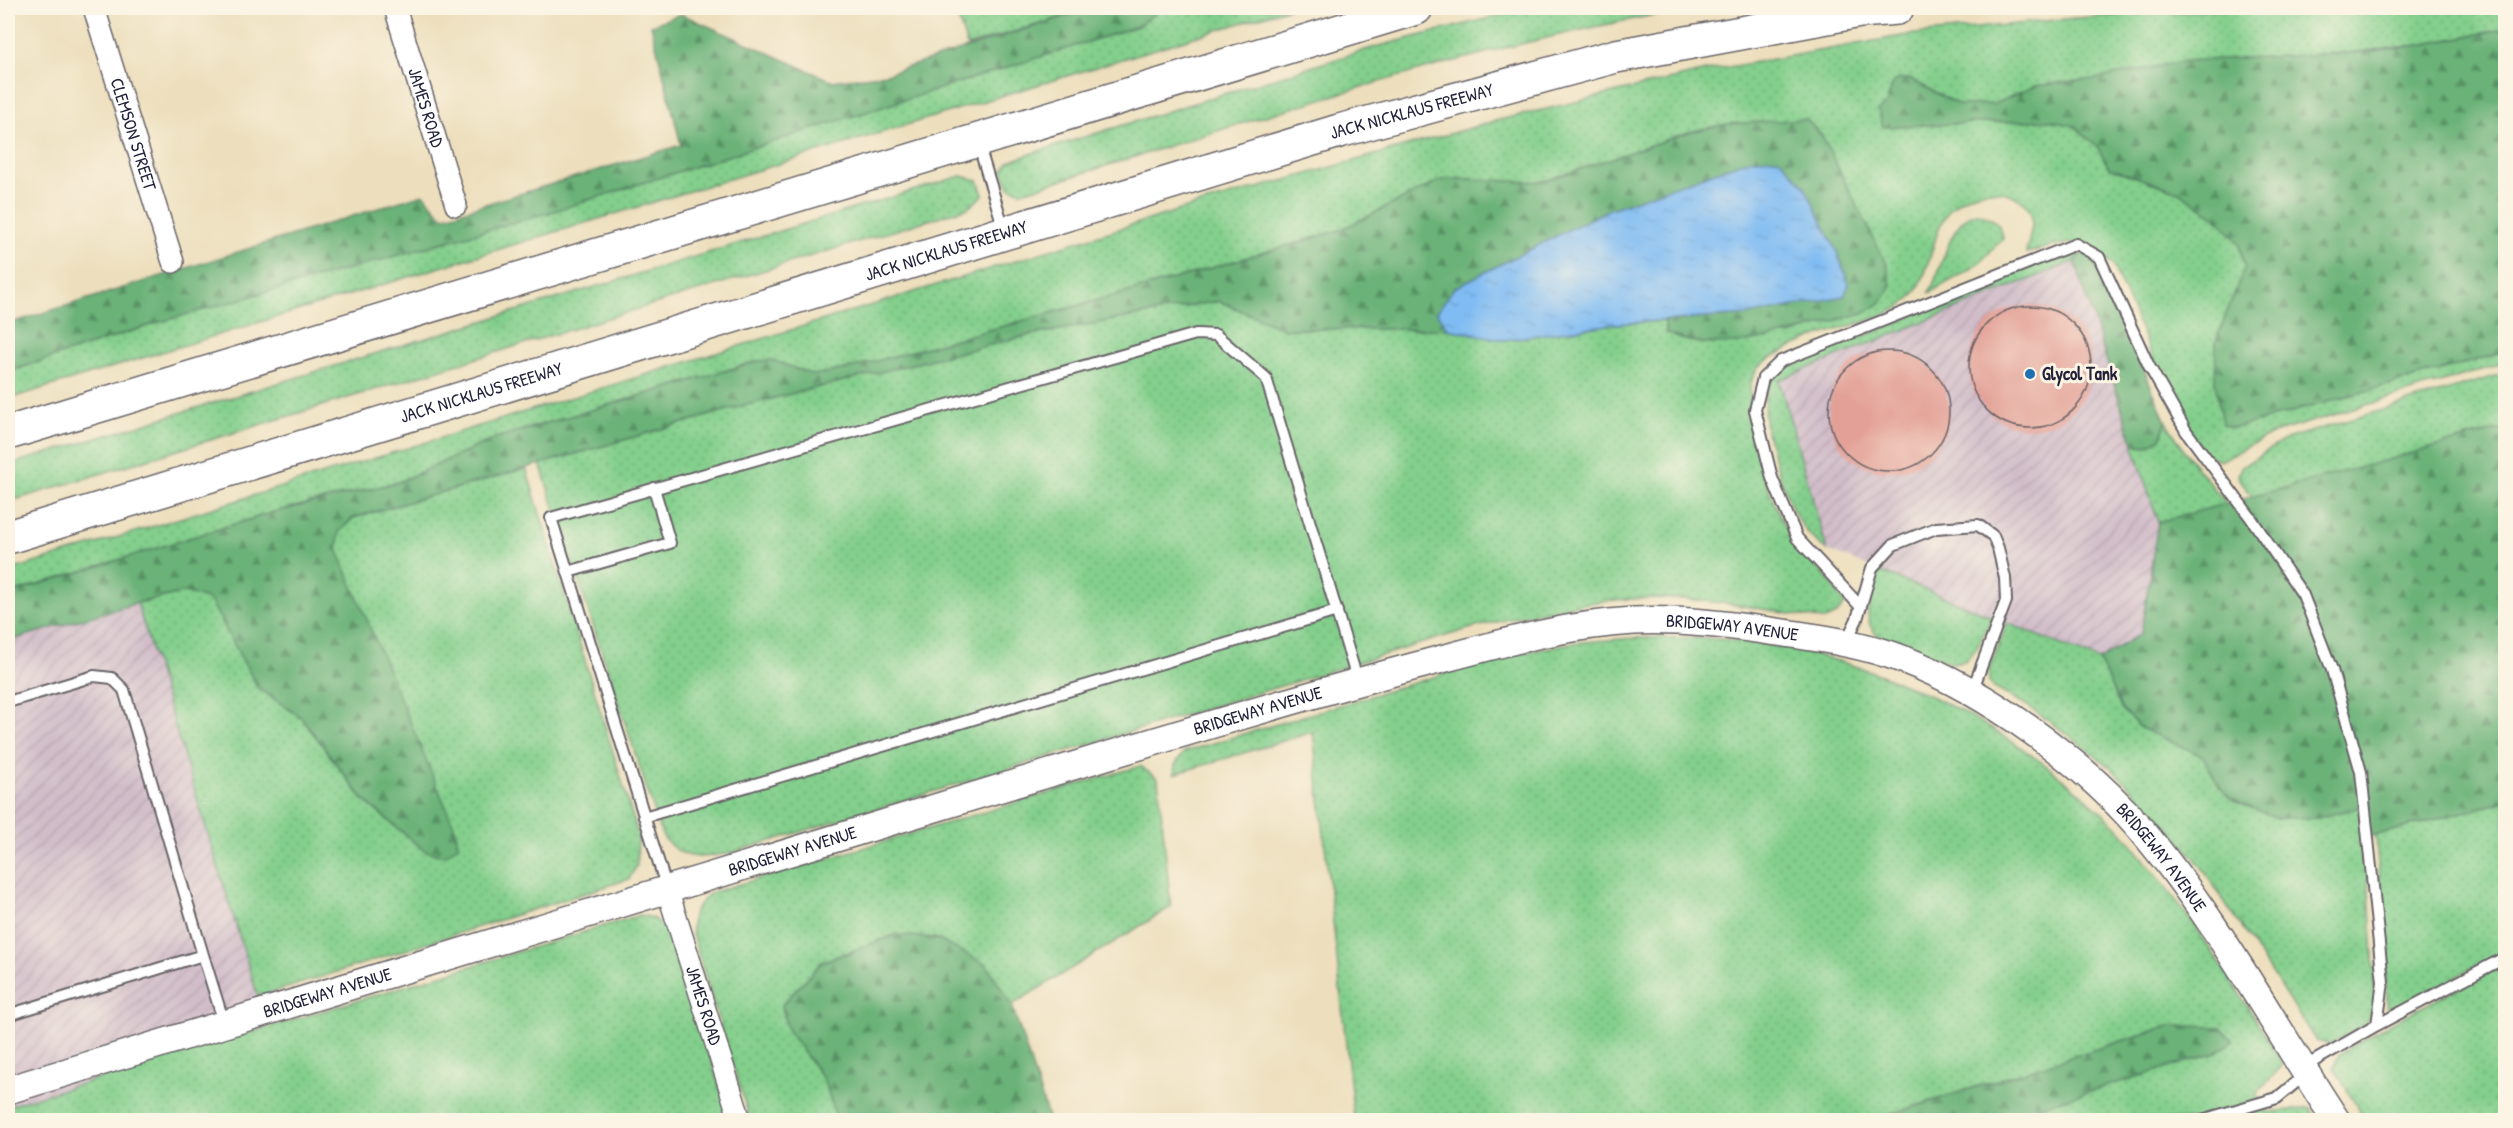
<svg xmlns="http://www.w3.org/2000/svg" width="2513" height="1128" viewBox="0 0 2513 1128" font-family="'Patrick Hand',sans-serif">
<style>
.industrial{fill:url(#industrial-furrows)}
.grass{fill:url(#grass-dots);stroke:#527864;stroke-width:1.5}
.forest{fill:url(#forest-firs);stroke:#466a5a;stroke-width:1.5}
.water{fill:url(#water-ripples);stroke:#516f97;stroke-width:1.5}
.building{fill:#e3a096}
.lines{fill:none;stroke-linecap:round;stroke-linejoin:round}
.service-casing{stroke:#696468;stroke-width:14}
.minor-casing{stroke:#696468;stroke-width:24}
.tertiary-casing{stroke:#696468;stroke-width:30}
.motorway-casing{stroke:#696468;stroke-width:36}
.service{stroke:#fff;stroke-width:10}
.minor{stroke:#fff;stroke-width:21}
.tertiary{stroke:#fff;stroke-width:27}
.motorway{stroke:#fff;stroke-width:33}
.poi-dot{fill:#1f6fb2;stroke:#fcf5e5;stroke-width:2}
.labels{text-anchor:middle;stroke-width:6;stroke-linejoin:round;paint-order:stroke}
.street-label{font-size:18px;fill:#22223b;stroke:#fcf5e5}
.poi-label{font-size:18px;font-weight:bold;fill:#22223b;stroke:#fcf5e5;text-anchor:start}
</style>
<defs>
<pattern id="industrial-furrows" width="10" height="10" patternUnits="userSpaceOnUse" patternTransform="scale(1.5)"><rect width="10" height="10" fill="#d1bdc9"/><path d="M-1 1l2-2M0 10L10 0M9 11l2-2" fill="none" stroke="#b3a2ae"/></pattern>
<pattern id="grass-dots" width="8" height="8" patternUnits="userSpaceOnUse" patternTransform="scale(1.5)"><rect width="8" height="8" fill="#83cf8c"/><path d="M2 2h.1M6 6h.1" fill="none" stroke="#71b17a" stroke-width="1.8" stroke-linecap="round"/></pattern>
<pattern id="forest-firs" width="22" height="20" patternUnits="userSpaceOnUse" patternTransform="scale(1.5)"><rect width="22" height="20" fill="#6ab278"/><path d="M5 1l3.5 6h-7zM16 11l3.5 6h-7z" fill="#579064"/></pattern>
<pattern id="water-ripples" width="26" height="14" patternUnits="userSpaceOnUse" patternTransform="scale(1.5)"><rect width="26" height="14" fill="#80bcf3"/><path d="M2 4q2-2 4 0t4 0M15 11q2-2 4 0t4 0" fill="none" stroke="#6ea1d1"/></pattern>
</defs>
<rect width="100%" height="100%" fill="#fcf5e5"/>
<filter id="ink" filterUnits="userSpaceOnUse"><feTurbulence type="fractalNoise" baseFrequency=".0167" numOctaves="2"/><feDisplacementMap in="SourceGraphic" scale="12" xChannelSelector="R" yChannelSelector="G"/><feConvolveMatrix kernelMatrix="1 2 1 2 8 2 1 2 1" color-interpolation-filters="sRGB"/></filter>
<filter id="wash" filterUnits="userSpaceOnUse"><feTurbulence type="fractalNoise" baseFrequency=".008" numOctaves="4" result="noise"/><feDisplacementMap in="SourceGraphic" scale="24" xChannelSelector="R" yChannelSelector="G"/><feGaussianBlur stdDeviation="1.35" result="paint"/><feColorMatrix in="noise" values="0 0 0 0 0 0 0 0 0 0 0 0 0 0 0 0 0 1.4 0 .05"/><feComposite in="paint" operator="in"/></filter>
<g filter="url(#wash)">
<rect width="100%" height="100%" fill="#eddfbd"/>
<path class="industrial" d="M2075,261L2158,522L2141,633L2099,660L1827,550L1779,380Z
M137,603L267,1027L8,1106V641Z"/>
<path class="grass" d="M955,8H1091L967,46Z
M1162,8H1290L8,399V372L160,322L1138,26Z
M1529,8H1693C1464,47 1244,124 1022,192L1009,187L1003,171L1008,162L1036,152L1375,47Z
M2249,8L2505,10V29L2419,45L2035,86L1994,104L1959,105L1910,79L1893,83L1886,105L2049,120L2075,126L2098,148L2109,168L2177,191L2216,217L2238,242L2245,266L2216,341L2222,424L2234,428L2505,352V363L2274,433L2222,460L2207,456L2174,406L2112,264C2080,233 2065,244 2026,253C2029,238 2038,217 2026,205C2016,195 2004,190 1989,191C1923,197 1942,267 1909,300C1888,320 1835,328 1808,340C1795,346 1765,358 1757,369C1731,407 1776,520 1801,553C1807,560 1815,565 1821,571C1830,580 1837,593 1845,604L1836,615L1825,620C1756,608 1687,593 1616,600C1567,604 1520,617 1472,628L731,853C701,858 682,863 662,835L540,464L738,407L1026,336L1218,301L1285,329H1448L1504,340L1614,324L1665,321L1666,333L1789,335L1858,314L1881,302L1891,286L1887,265L1822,136L1689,132L1545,181L1526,183L1459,178L1340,230L1157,284L847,369L813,375L758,361L496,438L399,482L274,512L8,594V571L1190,207L1495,121L1706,71L1907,35L2075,18Z
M961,176L978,180L983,195L968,208L8,502V465Z
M1979,213C1994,219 2001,223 2003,238L1978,265L1929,293C1942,272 1950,214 1979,213Z
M2082,254L2075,261L1779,380L1827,550C1797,529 1789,503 1778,470C1769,443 1755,402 1773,378C1792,353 1848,342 1877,331C1942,305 2012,264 2082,254Z
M2505,373V428L2252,497L2238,476L2241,467L2286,439Z
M2166,422L2190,459L2227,504L2158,522L2133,444L2147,446L2161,438Z
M526,468L638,834L637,865L629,879L258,997L137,603L186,592L210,600L258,688L302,718L363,800L425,851L337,549L339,532L353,518Z
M1879,571L1993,617L1976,649L1965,661L1951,663L1877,635C1859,620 1873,590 1879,571Z
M2007,623L2099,660L2122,710L2141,728L2203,756L2219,786L2316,818L2361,807L2368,875L2376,1006L2365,1024L2330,1044L2316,1041L2201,866L2161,819L2114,771L2071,737L2026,705L1994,688L1989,682V671Z
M1633,638C1662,638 1691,637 1719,639C1868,651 2008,720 2114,824C2126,835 2136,849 2146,862C2198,925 2241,995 2283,1065L2256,1094L2268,1112L2310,1108L2318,1120H1994L2216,1053L2232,1041L2221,1027L2169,1026L1872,1120H1354L1313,732L1174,774L1175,765L1184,752L1500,657L1571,643Z
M1140,766L1158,779L1171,907L1012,1005L986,964L895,935L822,962L782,1005L787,1029L824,1080L837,1120H750L692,934C690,913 695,908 710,893Z
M2505,801V951L2388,1013L2376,835Z
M640,915L653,918L672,935L730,1120H8V1106Z
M2505,964V1120H2365L2334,1068L2339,1054L2389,1024Z"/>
<path class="forest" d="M1091,8H1162L1138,26L548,213L160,322L8,372V324L423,194L443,217L681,145L651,25L681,14L832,81L886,74Z
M2505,29V352L2234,428L2222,424L2215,383L2216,341L2245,266L2238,242L2216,217L2177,191L2109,168L2098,148L2075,126L2049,120L1883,127L1878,110L1886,104L1893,83L1899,79H1910L1959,105L1994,104L2035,86L2094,79L2184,61L2364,52L2419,45Z
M1806,119L1822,136L1887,265L1891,286C1888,291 1885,298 1881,302C1870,313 1848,317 1834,321C1785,336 1714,357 1666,333L1665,321L1748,315L1608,210L1454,288L1437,312L1448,329H1285L1218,301L1026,336L738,407L353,518L339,532L337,549L456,831L458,846L444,856L425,851L363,799L302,718L258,688L210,600L185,592L137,603L8,641V594L274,512L399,482L496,438L758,361L772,360L813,375L847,369L1157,284L1340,230L1441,180C1476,176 1510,184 1545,181L1689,132L1726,124Z
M2082,254L2091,255L2101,267L2166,422L2161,438L2147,446L2133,444L2075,261Z
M2505,428V801L2365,838L2361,807L2316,818H2277L2234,801L2219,786L2203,756L2141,728L2122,710L2099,660L2141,633L2158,522Z
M895,935L935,938L986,964L1012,1005L1049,1120H837L824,1080L787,1029L782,1005L822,962Z
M2169,1026L2221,1027L2233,1041L2216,1053L1994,1120H1872Z"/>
<path class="water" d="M1779,158L1805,187L1836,250L1849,284L1844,296L1748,315L1614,324L1504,340L1448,329L1437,312L1454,288L1608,210L1752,159Z"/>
<g id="blocks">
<path class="building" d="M1969 367a61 61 0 1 1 122 0a61 61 0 1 1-122 0Z
M1829 411a60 60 0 1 1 120 0a60 60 0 1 1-120 0Z"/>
</g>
</g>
<g filter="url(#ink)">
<use href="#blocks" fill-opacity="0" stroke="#696468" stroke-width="1.5"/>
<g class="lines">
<defs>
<path id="service" d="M978,143L1004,229
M568,572L670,543L654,488
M1861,607L1797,538L1772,478L1755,410L1763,378L1781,361L2076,244L2099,257L2149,366L2186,431L2251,518L2303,595L2332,670L2361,772L2383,982L2377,1025L2302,1068
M1846,642L1857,619L1872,568L1893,545L1936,528L1978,525L1993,536L1998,548L2005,578L2006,601L1972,691
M8,702L94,676L112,678L124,690L203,955L8,1015
M644,817L1337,611
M667,889L551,518L1196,334L1216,335L1266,378L1358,682
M203,955L224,1023
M2377,1025L2506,957
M2202,1120L2277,1098L2306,1074"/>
<g id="minor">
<path id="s1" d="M94,8L173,262"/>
<path id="s2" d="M395,8L456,205"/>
<path id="s3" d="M667,889L740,1120"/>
</g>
<g id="tertiary">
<path id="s4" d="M8,1090C355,985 703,878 1050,773C1172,736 1293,699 1416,666C1488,647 1559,625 1634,621C1682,619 1730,625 1777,632C1821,638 1864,644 1905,660C1986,691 2082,761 2139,827C2215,916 2272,1023 2336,1120"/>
</g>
<g id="motorway">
<path d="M8,433L1416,8"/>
<path id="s5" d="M8,537L1339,131L1616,56L1860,11L1897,8"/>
</g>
</defs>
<use href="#service" class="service-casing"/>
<use href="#minor" class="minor-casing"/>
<use href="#tertiary" class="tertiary-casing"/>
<use href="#motorway" class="motorway-casing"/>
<use href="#service" class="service"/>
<use href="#minor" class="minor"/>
<use href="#tertiary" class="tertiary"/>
<use href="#motorway" class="motorway"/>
</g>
</g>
<circle class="poi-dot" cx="2030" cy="374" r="6"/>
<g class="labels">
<g class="street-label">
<text dy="6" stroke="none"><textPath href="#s2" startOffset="104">JAMES ROAD</textPath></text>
<text dy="6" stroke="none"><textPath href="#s5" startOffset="1467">JACK NICKLAUS FREEWAY</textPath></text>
<text dy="6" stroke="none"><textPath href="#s1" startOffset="132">CLEMSON STREET</textPath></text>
<text dy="6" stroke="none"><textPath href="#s5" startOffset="981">JACK NICKLAUS FREEWAY</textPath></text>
<text dy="6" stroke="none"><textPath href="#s5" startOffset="495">JACK NICKLAUS FREEWAY</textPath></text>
<text dy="6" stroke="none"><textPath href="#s4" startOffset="1792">BRIDGEWAY AVENUE</textPath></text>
<text dy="6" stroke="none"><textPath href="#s4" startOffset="1306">BRIDGEWAY AVENUE</textPath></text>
<text dy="6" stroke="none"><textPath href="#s4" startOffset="820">BRIDGEWAY AVENUE</textPath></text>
<text dy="6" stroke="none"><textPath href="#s4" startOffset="2296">BRIDGEWAY AVENUE</textPath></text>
<text dy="6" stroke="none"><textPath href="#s4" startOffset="334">BRIDGEWAY AVENUE</textPath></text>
<text dy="6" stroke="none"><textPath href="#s3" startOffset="122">JAMES ROAD</textPath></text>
</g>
<g class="poi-label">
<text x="2042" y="380">Glycol Tank</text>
</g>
</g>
<rect width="2513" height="1128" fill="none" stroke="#fcf5e5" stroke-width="30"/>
</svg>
